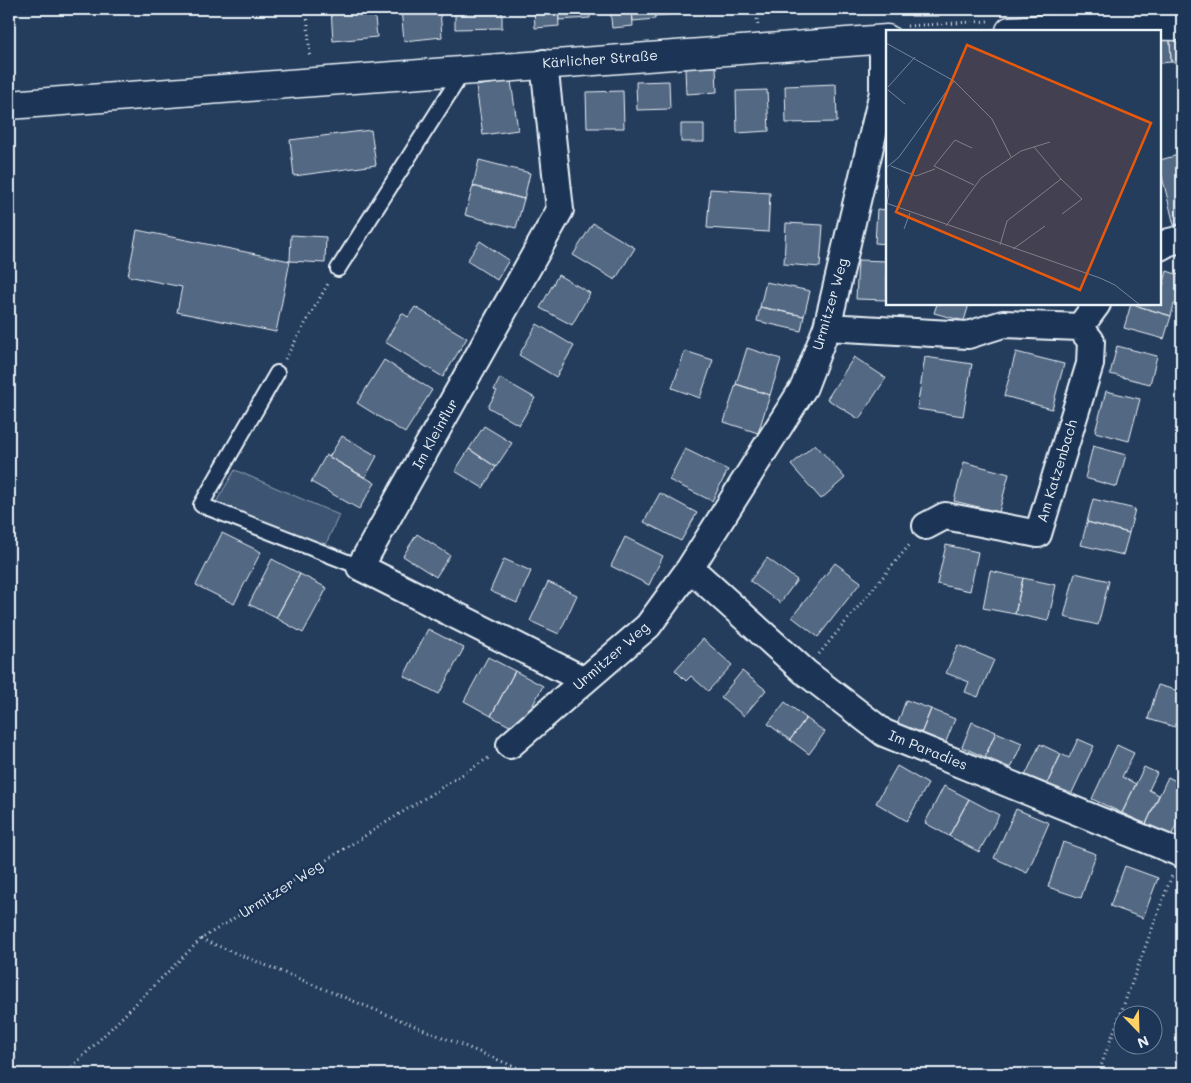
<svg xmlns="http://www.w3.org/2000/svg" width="1191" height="1083" viewBox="0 0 1191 1083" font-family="Mali,sans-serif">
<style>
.green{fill:#3e5472;stroke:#93a2b5}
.building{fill:#536782;stroke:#e8f1f8}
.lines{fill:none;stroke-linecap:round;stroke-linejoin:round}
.lane-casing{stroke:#e8f1f8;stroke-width:18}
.street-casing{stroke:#e8f1f8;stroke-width:30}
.secondary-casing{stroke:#e8f1f8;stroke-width:31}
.path{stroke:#e8f1f8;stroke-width:3;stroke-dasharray:1 4;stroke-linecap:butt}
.lane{stroke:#1d3557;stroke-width:14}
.street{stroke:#1d3557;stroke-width:26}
.secondary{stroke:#1d3557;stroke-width:28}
.labels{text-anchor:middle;stroke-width:5;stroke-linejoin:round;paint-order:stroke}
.street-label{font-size:14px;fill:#e8f1f8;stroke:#1d3557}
.inset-road{fill:none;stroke:#73859b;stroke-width:1}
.view{fill:#e8590c;fill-opacity:0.15;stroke:#e8590c;stroke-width:2.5}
.inset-edge{fill:none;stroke:#e8f1f8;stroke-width:2.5}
</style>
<rect width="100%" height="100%" fill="#253d5d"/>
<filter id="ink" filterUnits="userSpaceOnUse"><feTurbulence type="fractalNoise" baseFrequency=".02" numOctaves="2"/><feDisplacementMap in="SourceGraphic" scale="10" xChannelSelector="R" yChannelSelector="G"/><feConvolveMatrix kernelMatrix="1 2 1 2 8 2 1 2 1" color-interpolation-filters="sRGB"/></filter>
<g filter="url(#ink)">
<path class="green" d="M235,470L339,515L325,546L215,504Z"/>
<path class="building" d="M331,9H374L377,37L333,41Z
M401,9H440L442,37L404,41Z
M455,9H502V28L455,29Z
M534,9H558L559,26L535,28Z
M558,9H590V18L559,20Z
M610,9H632L633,26L612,28Z
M632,9H654L655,19L633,21Z
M654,9H675L676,14L655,16Z
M713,9H749V10L713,12Z
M911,9H939V16H911Z
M1160,39H1170L1171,62L1160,63Z
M1170,39H1182V62H1171Z
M716,67L717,92L686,94L685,68Z
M511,81L518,130L483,135L476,86Z
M669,81L670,109L637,110L636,82Z
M836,84L837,122L786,123L785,86Z
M767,90L769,131L737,133L736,91Z
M623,91L624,128H587L586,92Z
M681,124H704V142H681Z
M371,130L376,165L294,176L290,140Z
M1182,154V223L1174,225L1160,168V160Z
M479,160L530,173L524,199L473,186Z
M473,186L524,199L516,228L465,215Z
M710,189L770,193L768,232L707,228Z
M877,209L887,210V244L875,243Z
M593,223L635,248L615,280L573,255Z
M786,223L823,225L820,267L784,264Z
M137,230L290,261L276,332L177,312L182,287L128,276Z
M291,235L326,237L325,263L290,261Z
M480,241L509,260L497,280L467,261Z
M858,260L887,261V300L856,299Z
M1167,271L1182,276V306L1174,304L1171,316L1131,304H1160V285L1163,286Z
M558,275L590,293L572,325L540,308Z
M766,282L810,291L804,316L760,307Z
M937,304H969L964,321L934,313Z
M1131,304L1171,316L1164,339L1124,328Z
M415,307L467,338L443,377L385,342L402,313L408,317Z
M760,307L804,316L801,331L757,321Z
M537,324L574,346L556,377L519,355Z
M1117,346L1157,356L1150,384L1110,374Z
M747,348L781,359L770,395L736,384Z
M685,351L713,360L700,398L672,388Z
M1016,352L1064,364L1052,409L1004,396Z
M854,357L886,378L859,419L827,399Z
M925,357L972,364L963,416L917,409Z
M384,360L432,390L405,433L357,403Z
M500,378L535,398L519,425L488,407L497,391L494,390Z
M736,384L770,395L758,433L724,422Z
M1106,391L1140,399L1129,441L1095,432Z
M484,426L512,443L496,467L469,449Z
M342,436L377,456L365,478L329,457Z
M815,444L845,478L821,499L791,465Z
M1093,446L1126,455L1117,487L1085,478Z
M469,449L496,467L483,488L455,471Z
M685,449L728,470L712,501L669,480Z
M326,455L375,483L359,509L311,482Z
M964,462L1009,474L999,512L954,501Z
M660,493L697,513L681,541L644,522Z
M1093,499L1135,509L1129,533L1087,522Z
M1087,522L1129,533L1123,555L1081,545Z
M222,533L261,552L234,604L196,585Z
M417,534L450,555L436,577L403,556Z
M625,537L663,556L649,585L611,566Z
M946,545L978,552L970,591L937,584Z
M767,558L797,580L780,603L750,581Z
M272,559L300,574L276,618L249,604Z
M504,559L531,571L517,603L490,591Z
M835,563L861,582L818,637L792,617Z
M990,571L1023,578L1015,614L983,608Z
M1075,573L1109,581L1098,625L1064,617Z
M300,574L327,588L303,633L276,618Z
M1023,578L1056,585L1048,621L1015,614Z
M548,582L577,595L559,634L530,621Z
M428,629L464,648L439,694L404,676Z
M703,639L732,665L708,691L691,676L686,681L675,670Z
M958,645L994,660L978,697L965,692L969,682L946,673Z
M488,657L515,671L491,716L464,701Z
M515,671L543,686L519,731L491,716Z
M742,671L766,690L744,716L721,697Z
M1158,685L1182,692V729L1148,719Z
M906,700L931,709L921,734L897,725Z
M785,702L806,718L790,740L768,724Z
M931,709L955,719L945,744L921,734Z
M806,718L825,732L809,754L790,740Z
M972,722L996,732L985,757L962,747Z
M996,732L1022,743L1011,768L985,757Z
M1078,739L1094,746L1070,797L1046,786L1061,754L1069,758Z
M1040,744L1061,754L1046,786L1025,776Z
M1117,745L1134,753L1122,777L1136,784L1122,813L1092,799Z
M897,766L928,784L907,821L876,803Z
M1144,767L1157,773L1149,790L1159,795L1146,824L1122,813Z
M1168,777L1182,784V813L1171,836L1146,824Z
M944,786L969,799L949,836L925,823Z
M969,799L999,815L979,852L949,836Z
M1016,809L1049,823L1027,873L994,858Z
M1063,842L1096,854L1081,898L1048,887Z
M1125,866L1158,878L1143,918L1110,906Z"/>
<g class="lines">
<defs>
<path id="lane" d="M338,269L464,70
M277,373L201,505L360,567"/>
<path id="street" d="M544,63L560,210L360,567L584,680
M1160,247L1169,242L1182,239
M827,327L968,335L1003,324L1080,327L1091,341L1090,364L1038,534L945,516L926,526
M1080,327L1097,304
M690,568L805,672L884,733L1182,854
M510,745L648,626L690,568L804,387L827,327L883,92V39"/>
<path id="secondary" d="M1010,31L1111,25L1182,26
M9,105L887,39"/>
</defs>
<use href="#lane" class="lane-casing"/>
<use href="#street" class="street-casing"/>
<use href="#secondary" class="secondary-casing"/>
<path class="path" d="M307,9L310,58
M756,9L758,26
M907,26L988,21
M285,359L329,282
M819,654L911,543
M201,939L533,1074
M65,1074L201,939L490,757
M1098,1074L1172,875"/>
<use href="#lane" class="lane"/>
<use href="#street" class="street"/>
<use href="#secondary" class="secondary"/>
</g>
</g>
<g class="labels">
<g class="street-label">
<text transform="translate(600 59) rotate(-4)" y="5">Kärlicher Straße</text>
<text transform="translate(830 304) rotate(-74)" y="5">Urmitzer Weg</text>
<text transform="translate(435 434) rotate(-61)" y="5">Im Kleinflur</text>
<text transform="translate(1057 471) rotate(-73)" y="5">Am Katzenbach</text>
<text transform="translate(611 656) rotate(-41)" y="5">Urmitzer Weg</text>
<text transform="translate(928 750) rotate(22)" y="5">Im Paradies</text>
<text transform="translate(281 889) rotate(-32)" y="5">Urmitzer Weg</text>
</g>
</g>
<g transform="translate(886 30)">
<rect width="275" height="275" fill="#253d5d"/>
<path class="inset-road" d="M0,13L68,51L106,89L125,127M2,57L29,27M2,60L19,74M86,118L69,110L48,136L88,155M5,136L30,146L49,139M0,138L13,127L68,51M175,149L196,169L176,184M0,151L3,163L1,173M0,173L214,248L229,255L254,275M60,196L95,148L135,121L164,112M18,199L24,183M114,215L121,191L175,149L148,117M127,219L159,196"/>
<path class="view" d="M81,15L265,93L194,260L10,182Z"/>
<rect width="275" height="275" class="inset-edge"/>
</g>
<rect width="1191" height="1083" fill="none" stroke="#1d3557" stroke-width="30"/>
<rect x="15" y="15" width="1161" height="1053" fill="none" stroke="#e8f1f8" stroke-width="2" filter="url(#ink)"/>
<g transform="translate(1138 1030) rotate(157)"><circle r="24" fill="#1d3557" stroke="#6e8097"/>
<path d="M0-4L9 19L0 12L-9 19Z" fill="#ffd166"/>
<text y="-8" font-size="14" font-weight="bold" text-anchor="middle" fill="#e8f1f8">N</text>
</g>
</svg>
